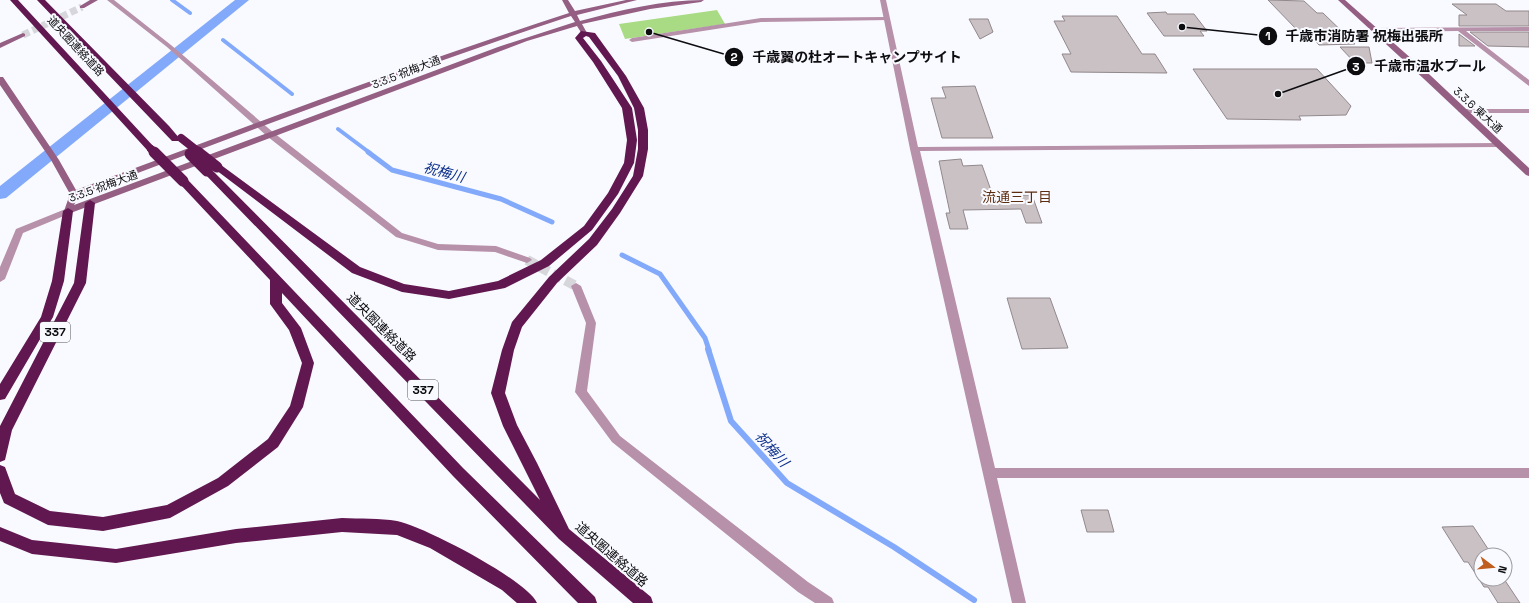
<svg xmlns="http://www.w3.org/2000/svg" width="1529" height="603" viewBox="0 0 1529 603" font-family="'Space Grotesk','Noto Sans JP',sans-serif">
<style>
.green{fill:#a9db85}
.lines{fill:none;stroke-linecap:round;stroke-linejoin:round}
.stream-far2{stroke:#83aafa;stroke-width:4}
.stream-far1{stroke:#83aafa;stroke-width:5}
.stream{stroke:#83aafa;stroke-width:6}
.canal{fill:#83aafa;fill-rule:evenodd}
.building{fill:#cac1c5;stroke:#91888b}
.street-tunnel{stroke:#d6d6db;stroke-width:10;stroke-dasharray:10 4.5;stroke-linecap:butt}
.secondary-tunnel{stroke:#d6d6db;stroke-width:7;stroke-dasharray:7 3.5;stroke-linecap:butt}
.lane{fill:#b791aa;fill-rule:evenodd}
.street{fill:#b791aa;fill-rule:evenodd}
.secondary{fill:#945f83;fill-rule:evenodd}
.highway{fill:#611750;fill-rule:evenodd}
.highway-bridge-far1{stroke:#611750;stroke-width:8}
.highway-bridge{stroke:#611750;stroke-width:11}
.labels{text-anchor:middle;stroke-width:4;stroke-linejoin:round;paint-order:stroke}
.far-street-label{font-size:11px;fill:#0d0d10;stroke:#f9faff}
.shield{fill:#f9faff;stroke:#545458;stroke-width:1}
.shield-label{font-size:12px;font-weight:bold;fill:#0d0d10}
.street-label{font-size:13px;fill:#0d0d10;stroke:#f9faff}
.water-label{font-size:14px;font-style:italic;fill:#0f328c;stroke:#f9faff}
.neighbourhood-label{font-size:14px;fill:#5b2c0f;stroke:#f9faff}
.leader{fill:none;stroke:#0d0d10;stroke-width:1.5}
.callout-dot{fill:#0d0d10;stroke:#f9faff;stroke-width:1.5}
.mark-label{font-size:12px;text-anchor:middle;font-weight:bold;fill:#fff}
.callout-label{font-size:14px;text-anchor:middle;font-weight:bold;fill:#0d0d10;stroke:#f9faff;stroke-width:4;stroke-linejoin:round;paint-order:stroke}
</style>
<rect width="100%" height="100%" fill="#f9faff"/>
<path class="green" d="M717,10L725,24L625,39L619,24Z"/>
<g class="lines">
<path class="stream-far2" d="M172,0L190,13
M223,40L292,94
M338,129L370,153"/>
<path class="stream-far1" d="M368,152L392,170L501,199L552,222
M622,255L660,274L705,338L709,350"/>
<path class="stream" d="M708,349L731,421L787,483L894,547L974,600"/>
<path class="canal" d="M235,0H249L6,198L0,199V186Z"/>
</g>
<path class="building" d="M1268,0L1304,1L1317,13H1323L1355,44L1319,45L1307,32H1299Z
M1452,4H1496L1506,11H1529V26H1459V15H1467Z
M1166,12L1167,14H1194L1207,31H1200L1204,36H1164L1147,13Z
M1062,16H1117L1142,54H1155L1167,73L1071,72L1062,54H1071L1054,21H1065Z
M969,19H988L993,32L980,39Z
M1470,32H1529V47L1488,46Z
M1459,34L1475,46H1459Z
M1340,47H1369L1372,63H1355Z
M1193,69H1317L1351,106L1346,115L1299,116L1301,120L1227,119Z
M975,86L993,138H942L931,98H946L942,87Z
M961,159L963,166L982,165L993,196L1032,195L1042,223H1026L1021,209L963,210L968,229H950L946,213H950L939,161Z
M1007,298H1050L1068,348L1022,349Z
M1081,510H1108L1114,532H1087Z
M1473,526L1492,555H1481V579H1504L1520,603H1498L1488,587H1484L1468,562H1464L1442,527Z"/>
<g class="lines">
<path class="street-tunnel" d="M527,260L576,286"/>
<path class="secondary-tunnel" d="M23,35L82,7"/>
<path class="lane" d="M887,17L890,19L889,20L761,22L632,42L629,40L632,38L761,18Z"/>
<path class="street" d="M107,0H114L171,45L274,133L402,233L438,244L496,246L530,258L532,260L527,263L495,252L438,250L396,237L268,137L167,47Z
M880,0H886L918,147L1499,143L1503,145L1499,147L920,151L995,468H1529V478H997L1026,603H1012L910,149Z
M1529,27V31H1466L1529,80V86L1458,31L1375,32L1372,30L1375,28Z
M1459,109H1529V113H1462L1458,111Z
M68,208L72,211L71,213L23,233L5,279L0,282V267L16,229Z
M576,283L581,286L596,323L587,391L620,436L808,582L832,598L834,603H815L798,592L612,442L575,392L586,323L571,286Z"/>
<path class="secondary" d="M90,0H98L84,8H80V6Z
M562,0H568L575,11L626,0H637L577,15L580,21C621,10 662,0 704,0L701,2L650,9L582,24L587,33L584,35L582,34L577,26L527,41L68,214L64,211L70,194L51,160L0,85V77H3L59,160L76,190C240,129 403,67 569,13ZM571,16L575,22L498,47L74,205L77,199L80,200L84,197L82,194C244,133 406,71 571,16Z
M1338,0H1345L1430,75L1529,168V176L1526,175L1424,79Z
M23,33L25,34V36L0,48V43Z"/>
<path class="highway" d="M10,0H18L154,147L156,149L154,151H148Z
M37,0H45L169,126L180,139L178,141H172Z
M581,31L595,33L626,76L644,108L648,130V149L643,176L620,213L597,245L557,283L522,327L514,350L505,393L517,425L537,463L569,529L651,597L653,603H633L559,539L202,171L207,168L211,169L540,500L503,426L491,393L502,350L512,322L549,277L589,239L612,209L633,176L638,149V130L634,108L618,76L589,37L586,36L583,38L601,61L632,108L637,140L634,163L618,194L592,230L549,266L505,288L449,299L402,292L352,273L212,167L213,165H221L360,267L404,284L449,291L498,281L541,260L584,226L608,193L624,163L627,140L622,108L593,62L575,38Z
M183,178L187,179L463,468L595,597L597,603H578L453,476L282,293V303L301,328L314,363L303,407L278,447L228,486L170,518L103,531L48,525L4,503L0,493V465L5,467L15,494L50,511L103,517L167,505L218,478L268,439L290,406L302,363L289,330L270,304V280L179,183L178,181Z
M90,200L95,203L86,283L12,430L5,460L0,462V426L74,283L85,203Z
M68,208L73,211L64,281L53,317L5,399L0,400V384L41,317L52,281L63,211Z
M342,518C360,519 380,518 397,521C423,526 527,580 537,603H517L502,590L430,548L397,535L342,532L236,543L116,563L32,554L0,541V527L32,540L116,549L236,529Z"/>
<path class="highway-bridge-far1" d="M181,138L200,153
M151,149L155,153"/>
<path class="highway-bridge" d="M154,152L183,181
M198,152L217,167
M190,154L207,171"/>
</g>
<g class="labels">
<g class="far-street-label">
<text transform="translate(76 46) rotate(47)" y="4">道央圏連絡道路</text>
<text transform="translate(406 72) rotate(-21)" y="4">3.3.5 祝梅大通</text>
<text transform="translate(1478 110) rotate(43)" y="4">3.3.6 東大通</text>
<text transform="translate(103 186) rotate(-20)" y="4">3.3.5 祝梅大通</text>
</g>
<g class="shield">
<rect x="40" y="322" width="30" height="20" rx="3"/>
<rect x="408" y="380" width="30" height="20" rx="3"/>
</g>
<g class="shield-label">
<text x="55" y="336">337</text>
<text x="423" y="394">337</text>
</g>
<g class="street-label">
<text transform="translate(382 327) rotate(45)" y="5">道央圏連絡道路</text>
<text transform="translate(612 554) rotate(41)" y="5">道央圏連絡道路</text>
</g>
<g class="water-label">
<text transform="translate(444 172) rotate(15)" y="5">祝梅川</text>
<text transform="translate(772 449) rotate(48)" y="5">祝梅川</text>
</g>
<g class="neighbourhood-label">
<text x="1017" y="202">流通三丁目</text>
</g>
</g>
<path class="leader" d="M1182 27L1268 36M649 32L734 57M1278 94L1356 66"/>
<g class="callout-dot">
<circle cx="1182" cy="27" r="4"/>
<circle cx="649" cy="32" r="4"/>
<circle cx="1278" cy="94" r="4"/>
<circle cx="1268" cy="36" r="10"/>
<circle cx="734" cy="57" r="10"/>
<circle cx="1356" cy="66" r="10"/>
</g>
<g class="mark-label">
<text x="1268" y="40">1</text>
<text x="734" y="61">2</text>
<text x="1356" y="71">3</text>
</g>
<g class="callout-label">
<text x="1364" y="41">千歳市消防署 祝梅出張所</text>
<text x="857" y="62">千歳翼の杜オートキャンプサイト</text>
<text x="1430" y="71">千歳市温水プール</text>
</g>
<g transform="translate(1493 567) rotate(106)"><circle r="19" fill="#f9faff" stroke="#9b9b9f"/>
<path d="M0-3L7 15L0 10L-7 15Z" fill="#bf5e1e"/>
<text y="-6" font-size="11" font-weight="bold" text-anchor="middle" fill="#0d0d10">N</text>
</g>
</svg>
